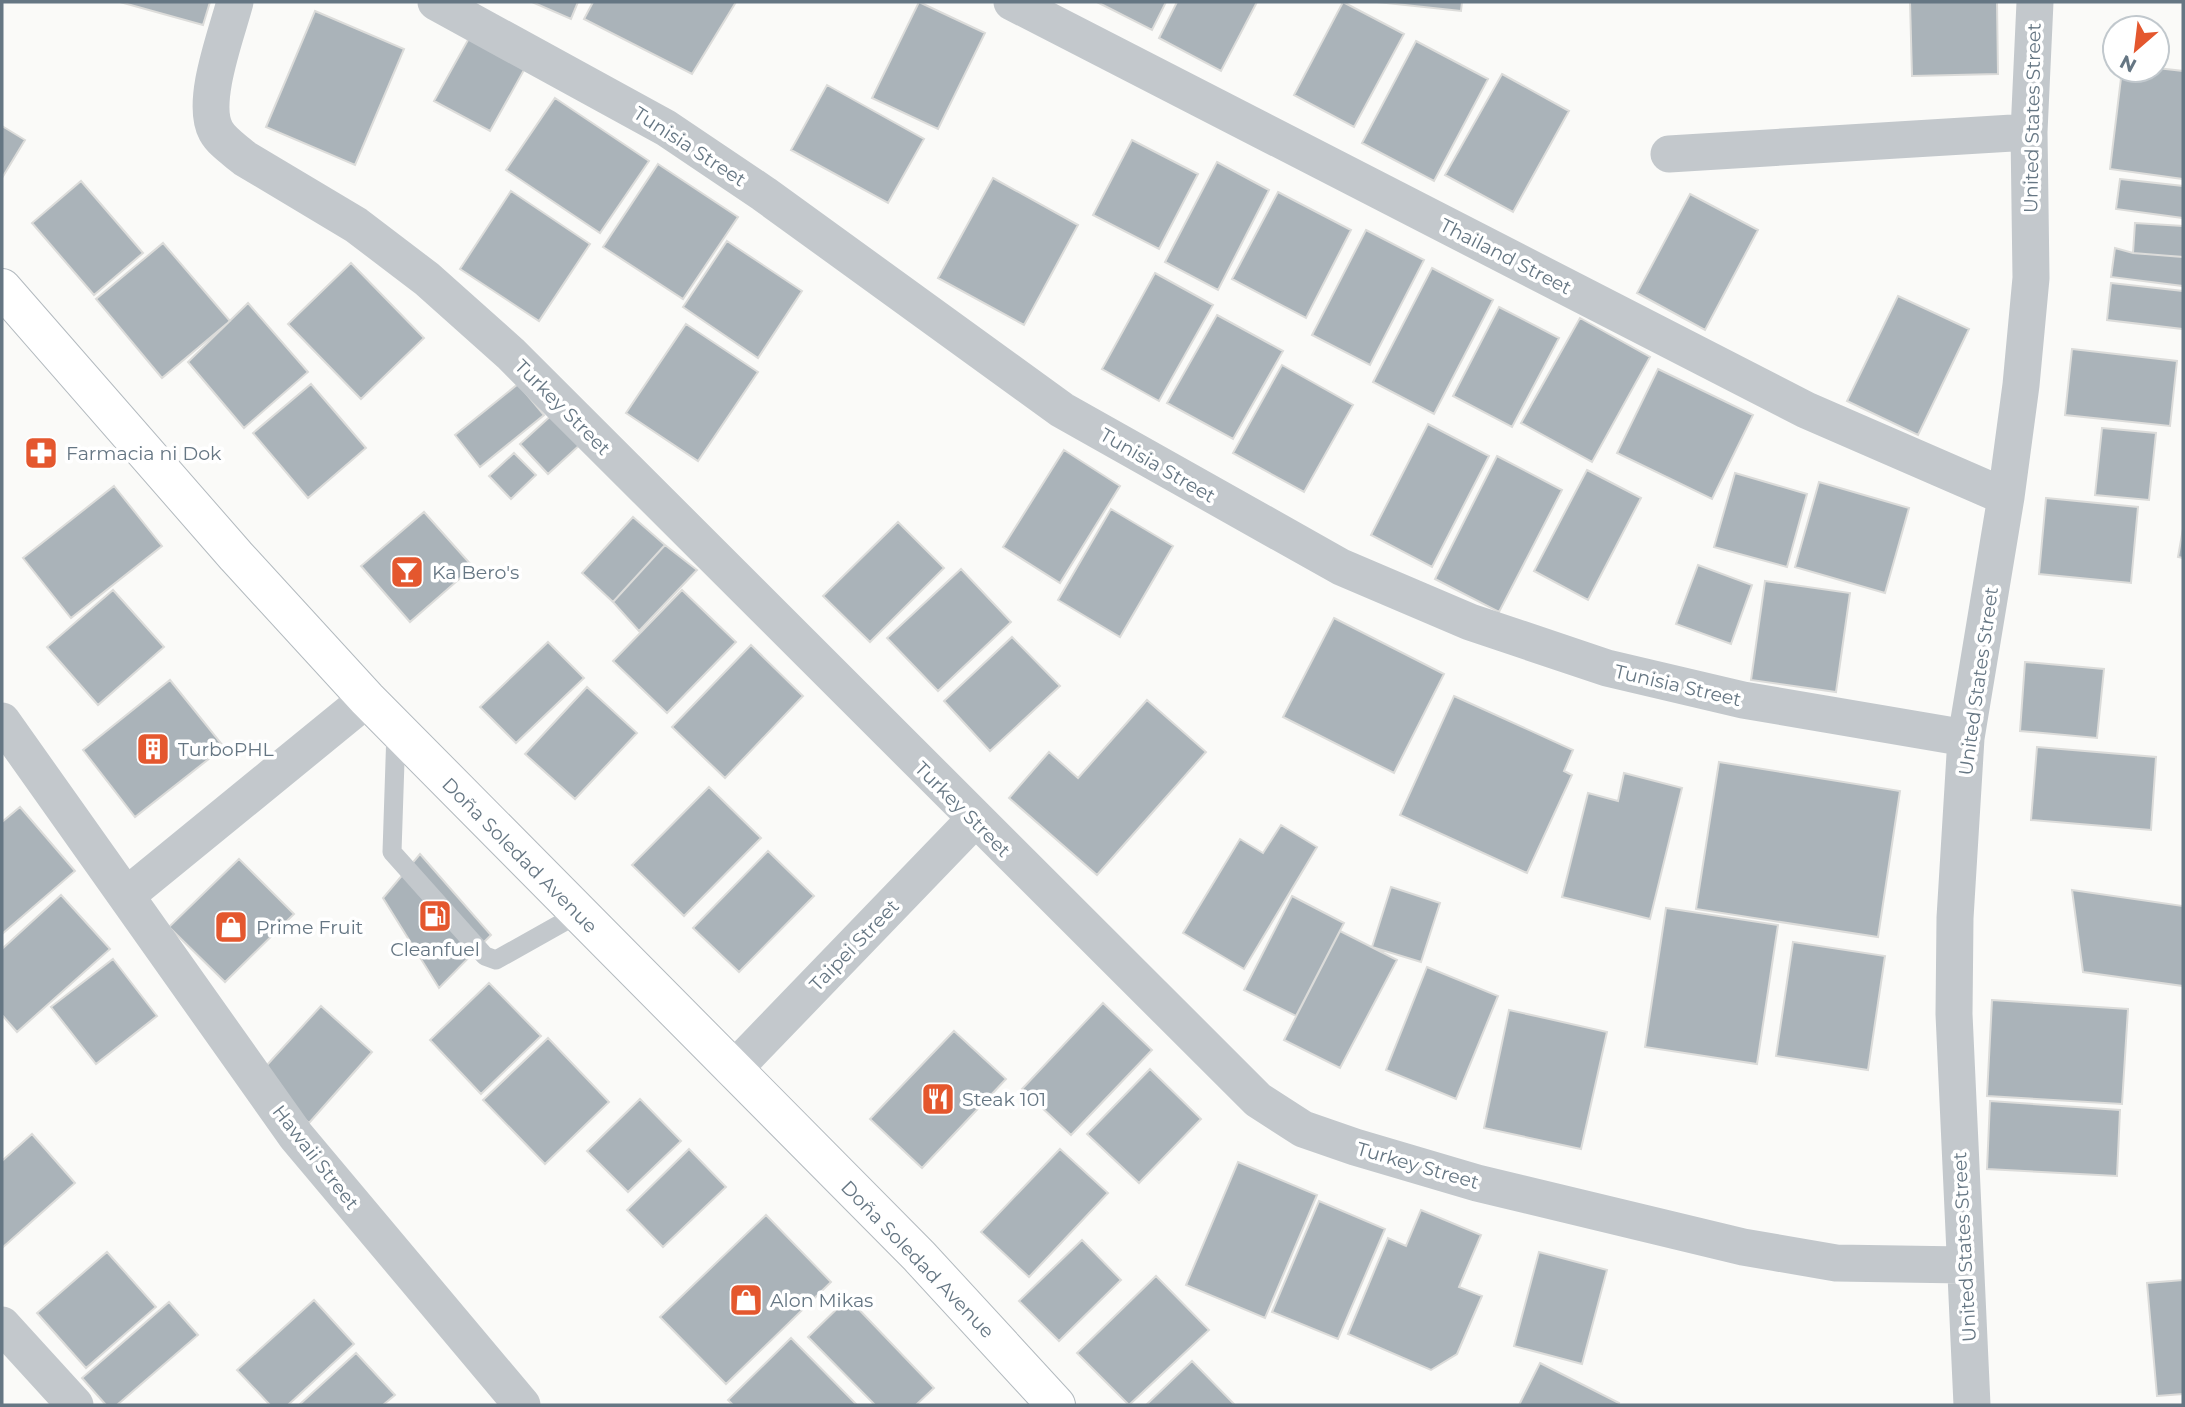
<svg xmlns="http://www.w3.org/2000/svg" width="2185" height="1407" viewBox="0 0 2185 1407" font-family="Montserrat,sans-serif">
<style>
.building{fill:#aab3b9;stroke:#dcdcda;stroke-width:2}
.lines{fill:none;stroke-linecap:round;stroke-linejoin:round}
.secondary-casing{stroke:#b3babf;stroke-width:40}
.lane{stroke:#c3c8cc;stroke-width:19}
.street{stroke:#c3c8cc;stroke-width:37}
.secondary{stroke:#fff;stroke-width:38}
.labels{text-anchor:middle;stroke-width:7;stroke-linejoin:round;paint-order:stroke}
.street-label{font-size:19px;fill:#657683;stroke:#fff}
.poi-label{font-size:19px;fill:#657683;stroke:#fff;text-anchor:start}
</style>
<rect width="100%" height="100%" fill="#fafaf8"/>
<path class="building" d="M120,2H210L203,25Z
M532,2H578L571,19Z
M593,2H736L692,74L584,19Z
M919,2L985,33L938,129L872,98Z
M1097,2H1166L1152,30Z
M1177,2H1257L1221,71L1159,38Z
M1343,2L1404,34L1354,127L1294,95Z
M1377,2H1462L1461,11Z
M1910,2H1997L1998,74L1912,76Z
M315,11L404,49L355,165L266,127Z
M473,31L529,61L490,131L434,101Z
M1416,41L1488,79L1434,181L1362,143Z
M2157,68L2183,71V179L2110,169L2122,70Z
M1502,74L1569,111L1513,212L1445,175Z
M827,85L924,139L888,203L791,150Z
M555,98L649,161L600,233L506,170Z
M2,126L25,140L2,178Z
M1132,140L1198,174L1159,249L1093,215Z
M1217,162L1269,190L1218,290L1165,262Z
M658,164L738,217L683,299L603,247Z
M993,178L1078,225L1024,325L938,278Z
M2120,179L2183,186V218L2116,209Z
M81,181L143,253L94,295L32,223Z
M511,191L590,244L539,321L460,269Z
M1278,192L1351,230L1306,318L1232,279Z
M1690,194L1758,230L1705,330L1637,293Z
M2135,223L2183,226V257L2133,253Z
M1366,230L1424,260L1370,365L1312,335Z
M727,241L802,291L758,358L683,307Z
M163,243L230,321L162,378L96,299Z
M2115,248L2133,253L2183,257V286L2111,277Z
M351,263L424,338L361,399L288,324Z
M1432,268L1493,300L1434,414L1373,382Z
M1155,273L1213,305L1159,401L1102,369Z
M2111,283L2183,291V329L2107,320Z
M1898,296L1969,329L1918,435L1847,401Z
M248,303L308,372L244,428L188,362Z
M1499,307L1559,338L1512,427L1453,396Z
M1217,315L1283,351L1233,439L1167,403Z
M1580,318L1650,357L1592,462L1521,423Z
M686,324L758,372L698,461L626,413Z
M2072,349L2177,361L2170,426L2065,415Z
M1282,365L1353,405L1304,492L1233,453Z
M1658,369L1753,415L1712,499L1617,453Z
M311,384L366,448L308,498L253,433Z
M518,384L544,415L480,467L455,435Z
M555,412L583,442L548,474L520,444Z
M1428,424L1489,456L1432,567L1371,535Z
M2102,428L2156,433L2149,500L2095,495Z
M1064,450L1120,486L1060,583L1003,547Z
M514,453L536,475L511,499L489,476Z
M1497,456L1562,490L1499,612L1435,579Z
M1587,470L1641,498L1588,600L1534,571Z
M1735,473L1807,494L1787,567L1714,547Z
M1819,482L1909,508L1885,593L1795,567Z
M114,486L162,546L71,618L23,558Z
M2046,498L2138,507L2131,583L2039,574Z
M1111,509L1173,546L1120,637L1058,600Z
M424,512L473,567L410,622L361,566Z
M633,517L665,545L613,602L582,573Z
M898,522L944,568L870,642L823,596Z
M2183,529V558L2178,557Z
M665,545L697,570L639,631L613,602Z
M1698,565L1752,585L1731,644L1676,624Z
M961,569L1011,622L938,691L887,638Z
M1765,581L1850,593L1836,692L1751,680Z
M113,590L164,647L98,705L47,647Z
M682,590L736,642L667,713L613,661Z
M1334,618L1444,674L1394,773L1283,717Z
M1012,637L1060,686L990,751L944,701Z
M548,642L584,678L516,743L480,707Z
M751,645L803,696L725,778L672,727Z
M2025,662L2104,669L2097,738L2020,731Z
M170,680L224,747L135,817L83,750Z
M587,687L637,733L575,799L525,754Z
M1454,696L1573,750L1564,771L1572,775L1527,873L1400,815Z
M1147,700L1206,752L1097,875L1009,798L1049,752L1078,778Z
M2037,747L2156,757L2151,830L2031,820Z
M1719,762L1900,791L1878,937L1696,909Z
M1624,773L1682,788L1650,919L1562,897L1588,793L1618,801Z
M709,787L761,838L684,916L632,865Z
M20,807L75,871L2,934V822Z
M1281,825L1317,847L1244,969L1183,933L1240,839L1263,853Z
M768,851L814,896L739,972L693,928Z
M420,854L491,935L439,988L383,898Z
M239,859L294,914L225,982L169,927Z
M1391,887L1440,903L1421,962L1372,947Z
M2072,890L2183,906V986L2083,972Z
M61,895L110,949L17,1032L2,1015V949Z
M1292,896L1344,923L1296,1016L1244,990Z
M1666,908L1778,925L1757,1064L1645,1047Z
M1340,931L1397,960L1340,1068L1284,1040Z
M1793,942L1885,956L1868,1070L1776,1056Z
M113,959L157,1016L96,1064L51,1007Z
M1427,967L1498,996L1456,1099L1386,1070Z
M489,983L541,1036L481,1094L430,1040Z
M1992,1000L2128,1009L2122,1104L1987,1096Z
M1103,1003L1152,1050L1071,1135L1022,1089Z
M321,1006L372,1052L309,1123L256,1077Z
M1509,1010L1607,1032L1581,1149L1484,1128Z
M954,1031L1006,1079L922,1168L870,1119Z
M548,1038L609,1102L545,1164L483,1100Z
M1150,1069L1201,1119L1139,1183L1087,1134Z
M640,1099L681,1141L628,1192L587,1151Z
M1990,1101L2120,1110L2117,1176L1987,1169Z
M32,1134L75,1183L2,1248V1161Z
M689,1149L726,1187L663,1247L627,1210Z
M1060,1149L1108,1193L1029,1277L981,1232Z
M1238,1162L1317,1195L1265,1318L1186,1285Z
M1319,1201L1385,1229L1338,1339L1272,1312Z
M1421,1210L1481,1235L1459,1287L1482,1296L1457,1354L1431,1370L1348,1334L1388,1238L1406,1246Z
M766,1215L831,1282L726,1384L660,1317Z
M1082,1240L1121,1280L1059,1341L1019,1301Z
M107,1252L156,1307L86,1368L37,1313Z
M1539,1252L1607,1270L1582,1364L1514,1346Z
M1156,1276L1209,1330L1129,1405L1077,1353Z
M2183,1280V1394L2157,1396L2147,1283Z
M848,1298L934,1388L916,1405H875L808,1337Z
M314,1300L354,1344L288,1405H270L237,1370Z
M169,1302L198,1335L117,1405H106L82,1378Z
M791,1338L857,1405H733L728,1400Z
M356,1353L395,1395L383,1405H299Z
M1192,1361L1235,1405H1146Z
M1540,1363L1619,1403L1618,1405H1519Z"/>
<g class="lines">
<defs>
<path id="secondary" d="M2,288L236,556L367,699L919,1256L1056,1405"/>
</defs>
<use href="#secondary" class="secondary-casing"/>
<path class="lane" d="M396,731L392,852L485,956L496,960L578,914"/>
<path class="street" d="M235,2C227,33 200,102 216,131C222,142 235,150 244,158L356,225L427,279L511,354L1258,1100L1303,1129L1355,1147L1477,1183L1743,1247L1836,1263L1964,1265
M436,2L666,128L764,194L1062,410L1341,567L1470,622L1607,668L1743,700L1966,738
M1012,2L1806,410L2006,497
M1669,154L2029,132
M2,721L296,1136L522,1405
M127,895L367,699
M733,1070L974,820
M2,1325L75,1405
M1972,1405L1954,1014L1955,918L1966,738L2006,497L2021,385L2031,278L2029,132L2035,2"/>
<use href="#secondary" class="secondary"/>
</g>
<defs>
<symbol id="pharmacy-square" viewBox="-11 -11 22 22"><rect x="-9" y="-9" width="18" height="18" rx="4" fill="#e4572e" stroke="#fff"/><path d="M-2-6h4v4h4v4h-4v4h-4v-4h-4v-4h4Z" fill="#fff"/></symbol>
<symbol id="bar-square" viewBox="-11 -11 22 22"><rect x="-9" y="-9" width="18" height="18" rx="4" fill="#e4572e" stroke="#fff"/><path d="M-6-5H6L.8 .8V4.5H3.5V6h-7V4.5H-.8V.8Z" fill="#fff"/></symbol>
<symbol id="building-square" viewBox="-11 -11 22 22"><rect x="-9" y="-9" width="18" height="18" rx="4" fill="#e4572e" stroke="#fff"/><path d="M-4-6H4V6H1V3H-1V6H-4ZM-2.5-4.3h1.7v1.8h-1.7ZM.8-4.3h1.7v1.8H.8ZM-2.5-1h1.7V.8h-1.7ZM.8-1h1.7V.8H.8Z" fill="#fff"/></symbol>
<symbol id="fuel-square" viewBox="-11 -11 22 22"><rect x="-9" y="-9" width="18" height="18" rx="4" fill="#e4572e" stroke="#fff"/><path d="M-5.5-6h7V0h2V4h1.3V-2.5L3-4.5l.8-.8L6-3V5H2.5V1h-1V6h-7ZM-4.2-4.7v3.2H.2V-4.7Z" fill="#fff"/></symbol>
<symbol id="shop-square" viewBox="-11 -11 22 22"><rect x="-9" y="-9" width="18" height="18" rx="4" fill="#e4572e" stroke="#fff"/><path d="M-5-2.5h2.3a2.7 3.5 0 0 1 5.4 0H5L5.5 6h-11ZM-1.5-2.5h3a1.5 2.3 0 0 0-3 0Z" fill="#fff"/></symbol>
<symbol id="restaurant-square" viewBox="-11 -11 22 22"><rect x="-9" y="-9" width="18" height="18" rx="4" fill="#e4572e" stroke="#fff"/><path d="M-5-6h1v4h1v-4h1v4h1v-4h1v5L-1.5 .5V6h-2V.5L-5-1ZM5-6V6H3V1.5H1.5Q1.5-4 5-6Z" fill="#fff"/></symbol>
</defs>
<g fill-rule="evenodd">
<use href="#pharmacy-square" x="22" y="434" width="38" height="38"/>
<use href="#bar-square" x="388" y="553" width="38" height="38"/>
<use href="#building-square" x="134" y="730" width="38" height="38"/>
<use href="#fuel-square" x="416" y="897" width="38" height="38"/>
<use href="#shop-square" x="212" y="908" width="38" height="38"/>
<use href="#restaurant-square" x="919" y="1080" width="38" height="38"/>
<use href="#shop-square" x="727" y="1281" width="38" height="38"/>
</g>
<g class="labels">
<g class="street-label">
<text transform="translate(2032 118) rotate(-89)" y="7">United States Street</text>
<text transform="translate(690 146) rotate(33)" y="7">Tunisia Street</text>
<text transform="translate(1506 256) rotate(27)" y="7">Thailand Street</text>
<text transform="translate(563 407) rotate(45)" y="7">Turkey Street</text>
<text transform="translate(1158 465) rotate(30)" y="7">Tunisia Street</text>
<text transform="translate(1978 681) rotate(-82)" y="7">United States Street</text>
<text transform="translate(1678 685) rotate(13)" y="7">Tunisia Street</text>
<text transform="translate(963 809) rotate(45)" y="7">Turkey Street</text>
<text transform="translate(520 855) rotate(45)" y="7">Doña Soledad Avenue</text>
<text transform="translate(854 945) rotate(-46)" y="7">Taipei Street</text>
<text transform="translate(316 1157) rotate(52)" y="7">Hawaii Street</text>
<text transform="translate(1418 1165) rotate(16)" y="7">Turkey Street</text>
<text transform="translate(1964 1247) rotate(-93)" y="7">United States Street</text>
<text transform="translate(918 1259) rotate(46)" y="7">Doña Soledad Avenue</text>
</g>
<g class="poi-label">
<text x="66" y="460">Farmacia ni Dok</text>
<text x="432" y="579">Ka Bero's</text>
<text x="178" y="756">TurboPHL</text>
<text x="256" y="934">Prime Fruit</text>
<text x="435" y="956" text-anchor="middle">Cleanfuel</text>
<text x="962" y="1106">Steak 101</text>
<text x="770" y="1307">Alon Mikas</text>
</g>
</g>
<rect width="2185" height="1407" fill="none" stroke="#657683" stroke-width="7"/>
<g transform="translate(2136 49) rotate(208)"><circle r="33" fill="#ffffff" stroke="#c1c8cd" stroke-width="2"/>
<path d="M0-5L12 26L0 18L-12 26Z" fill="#e4572e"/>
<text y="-10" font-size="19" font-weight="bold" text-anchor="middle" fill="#657683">N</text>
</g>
</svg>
